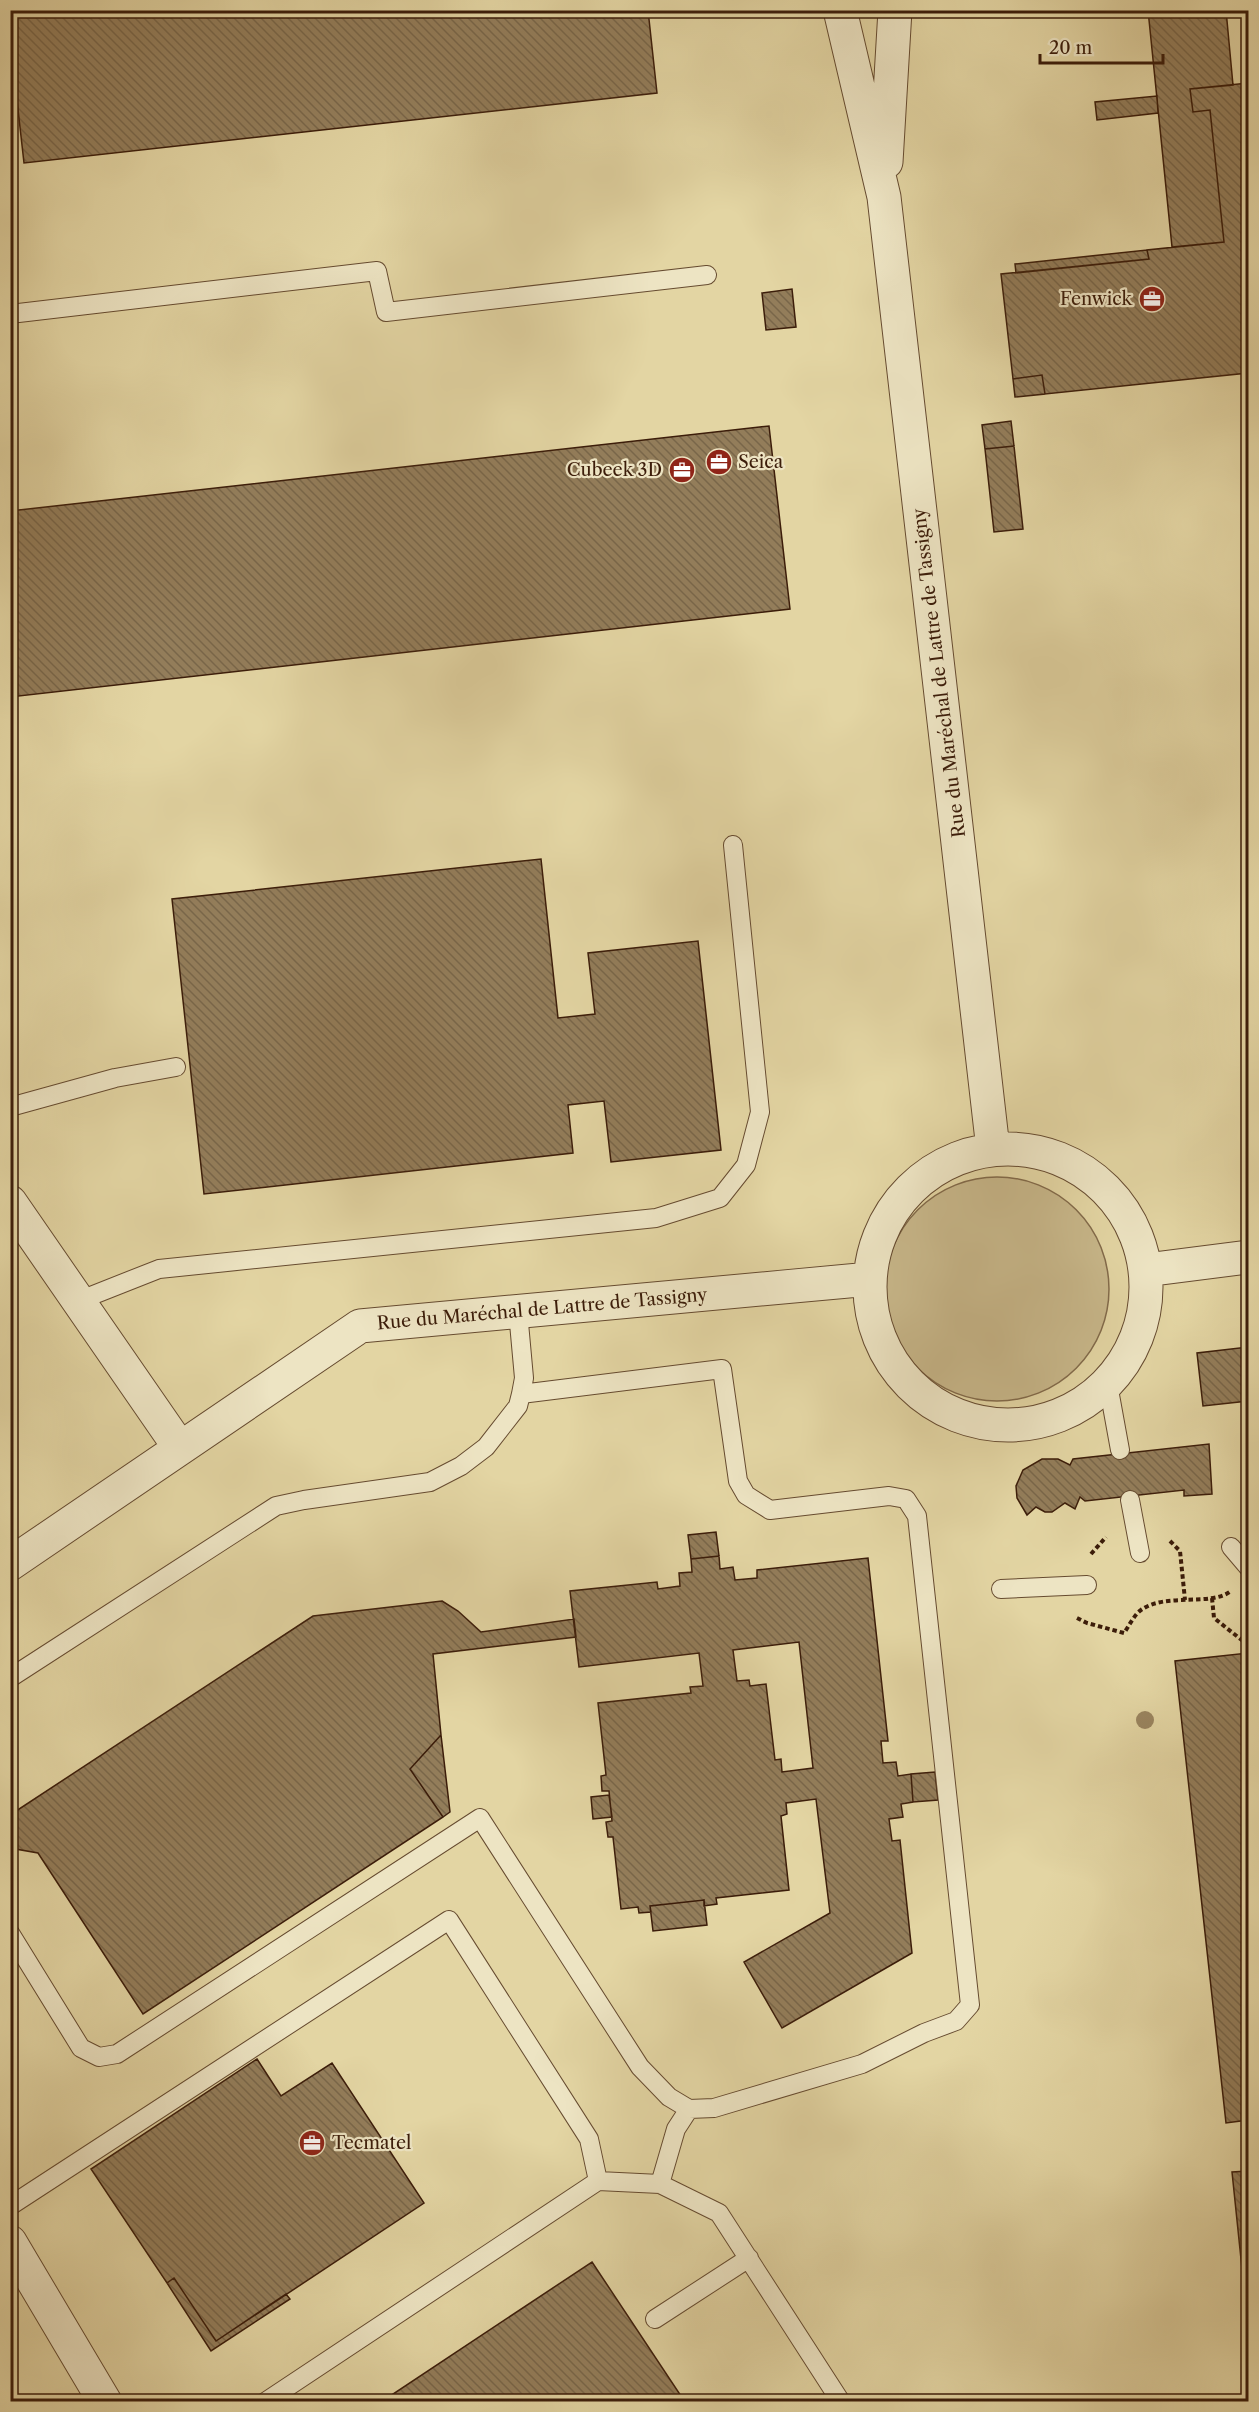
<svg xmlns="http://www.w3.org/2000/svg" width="1259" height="2412" viewBox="0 0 1259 2412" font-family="'Libre Caslon Text',serif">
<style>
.green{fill:#c7b689;stroke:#826a4a;stroke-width:1.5}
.building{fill:url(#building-back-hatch);stroke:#3c1d0a;stroke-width:1.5;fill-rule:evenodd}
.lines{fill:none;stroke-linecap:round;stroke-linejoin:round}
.service-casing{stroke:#664b30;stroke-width:20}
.minor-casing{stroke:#664b30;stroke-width:35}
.path{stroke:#3c1d0a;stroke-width:4;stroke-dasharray:4.5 3;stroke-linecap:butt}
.service{stroke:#ede4c3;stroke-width:18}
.minor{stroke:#ede4c3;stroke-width:33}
.tree{fill:#9a8560}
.labels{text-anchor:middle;stroke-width:4.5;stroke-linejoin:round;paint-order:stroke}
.poi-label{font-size:18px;fill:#3c1d0a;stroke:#ede4c3;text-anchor:end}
.street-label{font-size:18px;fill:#3c1d0a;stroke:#ede4c3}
</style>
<defs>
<pattern id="building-back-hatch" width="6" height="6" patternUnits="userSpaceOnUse" patternTransform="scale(1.5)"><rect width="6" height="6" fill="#937d5a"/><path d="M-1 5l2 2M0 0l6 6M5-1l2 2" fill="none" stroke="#796649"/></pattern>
</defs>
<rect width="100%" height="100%" fill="#e3d5a3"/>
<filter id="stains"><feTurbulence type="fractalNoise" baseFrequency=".00333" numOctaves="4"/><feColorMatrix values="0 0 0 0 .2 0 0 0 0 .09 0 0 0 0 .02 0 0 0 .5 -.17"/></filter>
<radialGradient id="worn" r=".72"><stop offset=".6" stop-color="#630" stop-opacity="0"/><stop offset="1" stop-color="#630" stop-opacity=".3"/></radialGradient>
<path class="green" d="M885 1289a112 112 0 1 1 224 0a112 112 0 1 1-224 0Z"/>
<path class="building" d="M10,10H648L657,93L24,163L10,38Z
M1148,10H1226L1233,85L1190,89L1193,112L1210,110L1224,242L1172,247Z
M1248,83V156L1242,157L1248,220V373L1045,394L1042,375L1013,379L1001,274L1149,259L1147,250L1224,242L1210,110L1193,112L1190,89Z
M1157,96L1158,113L1097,120L1095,102Z
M1147,250L1149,259L1016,273L1015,264Z
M792,289L796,327L766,330L762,293Z
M1042,375L1045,394L1015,397L1013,379Z
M1011,421L1014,446L985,449L982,425Z
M769,426L790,609L10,697V511Z
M1014,446L1023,529L994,532L985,449Z
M541,859L558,1018L595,1014L588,953L698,941L721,1150L611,1162L604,1101L568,1105L573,1153L204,1194L172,899Z
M1248,1347V1401L1203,1406L1197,1353Z
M1209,1444L1212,1494L1184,1496V1490L1085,1501L1080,1497L1075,1509L1065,1503L1052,1512H1045L1036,1507L1027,1515L1017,1498L1016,1486L1023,1470L1042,1459H1058L1070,1465L1073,1459Z
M716,1532L719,1556L691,1559L688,1535Z
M719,1556L720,1569L733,1567L735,1580L757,1578V1570L868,1558L888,1741H881L883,1763L896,1762L898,1776L911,1774L913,1802L901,1804L903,1817L889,1819L892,1841L900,1840L912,1953L782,2028L744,1962L830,1913L816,1799L786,1803L787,1814L781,1816L789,1890L716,1898L717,1904L704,1906V1900L650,1906L651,1912L639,1913L638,1907L621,1909L613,1837H608L606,1822L612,1821L609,1791H602L601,1776L606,1775L598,1703L691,1693L690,1687L703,1686L699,1653L579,1667L570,1591L657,1582L658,1589L680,1586L679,1573L692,1572L691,1559ZM799,1642L813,1768L782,1772L781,1759L775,1760L766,1684L750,1686L749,1680L737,1681L733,1650Z
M442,1601L458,1611L481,1632L574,1619L576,1637L433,1654L441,1735L410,1769L443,1817L143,2014L38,1853L10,1848V1815L313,1616Z
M1248,1653V2120L1226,2123L1175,1661Z
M441,1735L450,1812L443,1817L410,1769Z
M935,1772L938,1800L913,1802L911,1774Z
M609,1795L612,1817L593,1819L591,1797Z
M704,1900L707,1925L653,1931L650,1906Z
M257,2059L281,2096L332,2063L424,2203L216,2341L174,2278L167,2283L91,2169Z
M1248,2171V2327L1232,2172Z
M592,2262L685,2402H381Z
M174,2278L216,2341L286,2294L290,2299L211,2351L167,2283Z"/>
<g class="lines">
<defs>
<path id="service" d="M10,314L377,271L386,312L707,275
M10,1107L115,1078L176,1067
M78,1301L159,1269L656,1218L720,1198L746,1165L760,1112L733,845
M1108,1384L1120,1450
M1130,1500L1140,1553
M1231,1547L1248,1567
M1001,1589L1087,1585
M10,1678L276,1506L304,1500L430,1482L461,1466L486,1447L518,1406L521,1394L524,1378L518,1312
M10,1933L81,2048L99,2057L117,2054L480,1818L640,2067L669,2097L689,2109L714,2108L862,2064L924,2033L956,2021L970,2005L917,1516L906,1499L889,1496L770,1510L746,1495L738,1481L722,1369L521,1394
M660,2184L676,2129L689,2109
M10,2206L449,1920L589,2139L598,2181
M655,2319L749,2258
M265,2402L598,2181L660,2184L719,2213L841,2402"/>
<path id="minor" d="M840,10L884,197L993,1149
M886,162L895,10
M870 1287a138 138 0 1 1 276 0a138 138 0 1 1-276 0Z
M10,1202L180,1448
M1146,1270L1248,1257
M10,1564L360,1326L870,1279
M10,2242L105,2402"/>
</defs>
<use href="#service" class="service-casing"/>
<use href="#minor" class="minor-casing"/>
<path class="path" d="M1170,1541L1180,1551L1185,1600
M1091,1554L1106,1537
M1212,1598L1214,1618L1248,1645
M1077,1618L1087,1623L1124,1633C1129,1626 1134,1615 1141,1610C1166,1592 1211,1607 1231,1591"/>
<use href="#service" class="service"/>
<use href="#minor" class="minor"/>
</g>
<circle class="tree" cx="1145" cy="1720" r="9"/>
<defs>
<symbol id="office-disc" viewBox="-11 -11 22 22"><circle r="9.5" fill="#8f2418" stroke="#ede4c3"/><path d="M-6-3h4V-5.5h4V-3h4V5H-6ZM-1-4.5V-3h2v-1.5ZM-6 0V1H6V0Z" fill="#fff"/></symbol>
</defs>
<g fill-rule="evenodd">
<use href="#office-disc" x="1137" y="284" width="30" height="30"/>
<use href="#office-disc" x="704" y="447" width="30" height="30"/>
<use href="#office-disc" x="667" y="455" width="30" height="30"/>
<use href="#office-disc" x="297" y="2128" width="30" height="30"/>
</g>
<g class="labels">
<g class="poi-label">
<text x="1132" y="305">Fenwick</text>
<text x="738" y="468" text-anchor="start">Seica</text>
<text x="662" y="476">Cubeek 3D</text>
<text x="332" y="2149" text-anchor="start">Tecmatel</text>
</g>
<g class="street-label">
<text transform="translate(939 673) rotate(-97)" y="6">Rue du Maréchal de Lattre de Tassigny</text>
<text transform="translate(542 1309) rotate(-5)" y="6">Rue du Maréchal de Lattre de Tassigny</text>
</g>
</g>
<rect width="1259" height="2412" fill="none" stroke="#e3d5a3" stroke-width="36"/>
<rect x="12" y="12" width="1235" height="2388" fill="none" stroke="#3c1d0a" stroke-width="3"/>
<rect x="18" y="18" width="1223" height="2376" fill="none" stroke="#3c1d0a" stroke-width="1.5"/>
<path d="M1040 54v9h123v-9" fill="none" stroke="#3c1d0a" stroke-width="3"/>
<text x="1049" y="54" font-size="18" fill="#3c1d0a" stroke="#ede4c3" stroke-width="4.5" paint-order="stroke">20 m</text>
<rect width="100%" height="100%" filter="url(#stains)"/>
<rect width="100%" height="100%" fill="url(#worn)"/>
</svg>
